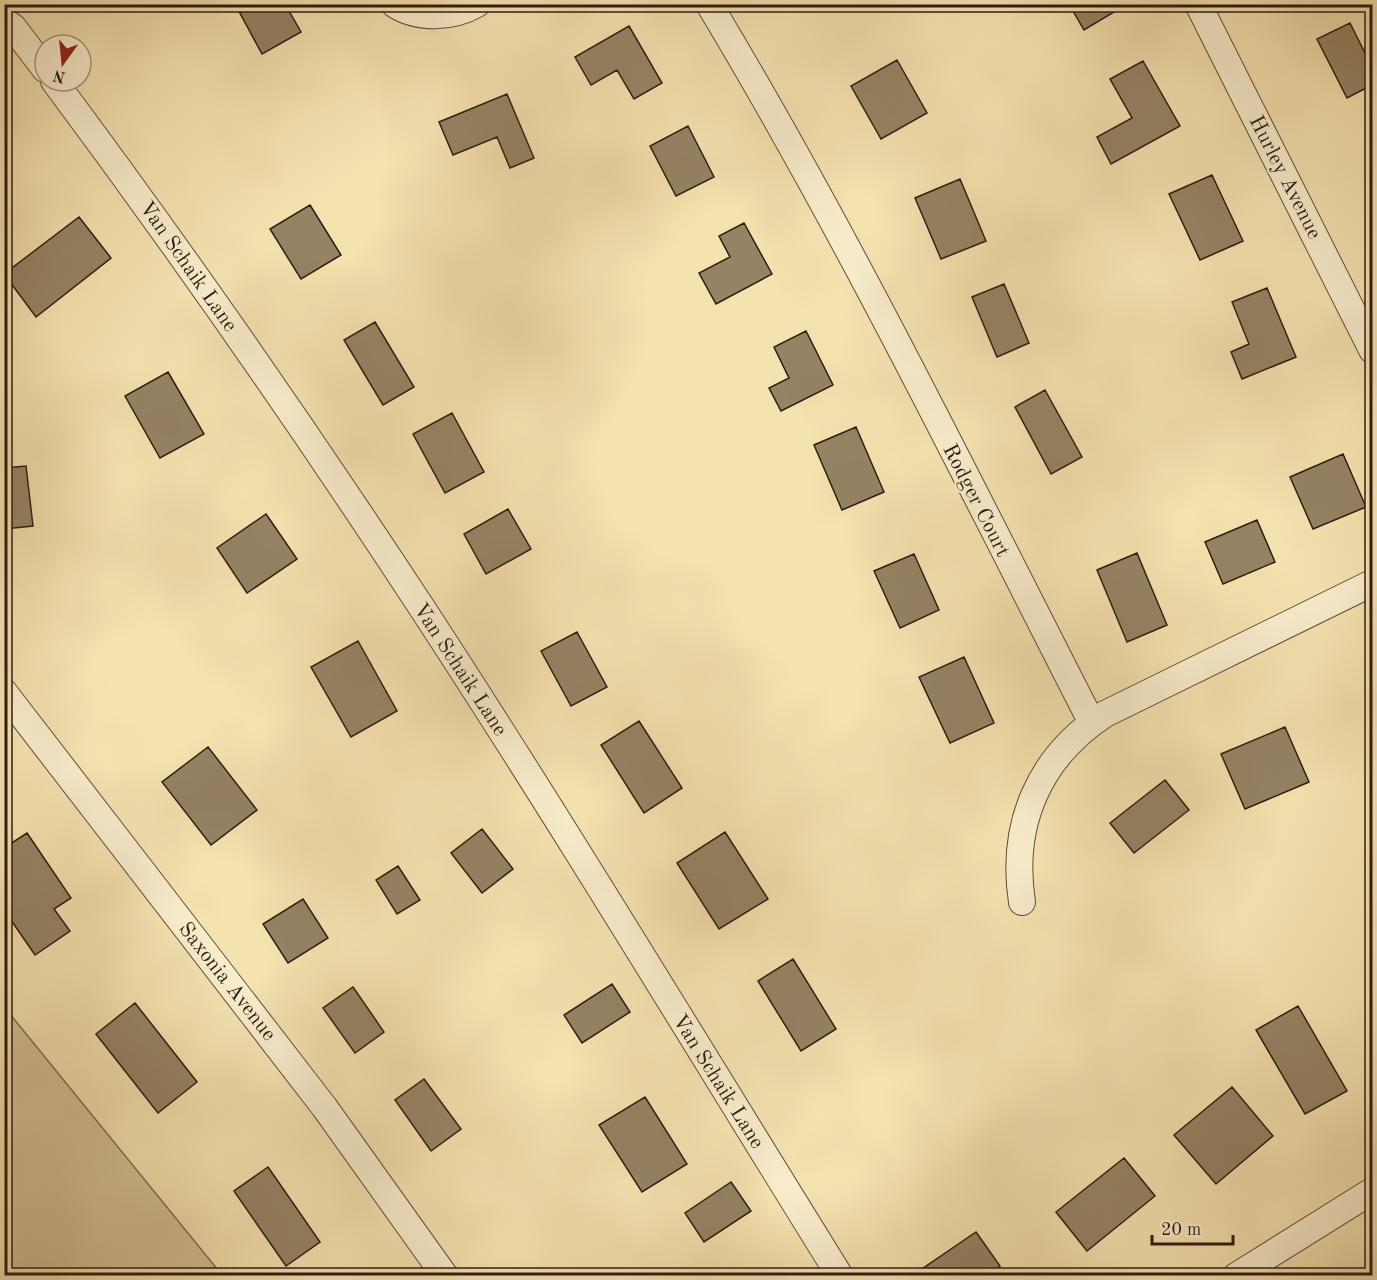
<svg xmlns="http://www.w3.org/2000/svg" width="1377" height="1280" viewBox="0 0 1377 1280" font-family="'Old Standard TT',serif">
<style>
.green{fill:#d2c094;stroke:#806e53;stroke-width:1.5}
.building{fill:#958364;stroke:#2e1c12;stroke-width:1.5}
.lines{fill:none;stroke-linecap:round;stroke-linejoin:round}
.street-casing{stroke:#604e39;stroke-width:28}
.street{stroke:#f8eccb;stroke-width:26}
.labels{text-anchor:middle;stroke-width:4.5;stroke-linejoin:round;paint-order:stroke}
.street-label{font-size:21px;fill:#2e1c12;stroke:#f8eccb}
</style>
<rect width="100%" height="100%" fill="#f4e2af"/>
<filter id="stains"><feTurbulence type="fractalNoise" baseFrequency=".00333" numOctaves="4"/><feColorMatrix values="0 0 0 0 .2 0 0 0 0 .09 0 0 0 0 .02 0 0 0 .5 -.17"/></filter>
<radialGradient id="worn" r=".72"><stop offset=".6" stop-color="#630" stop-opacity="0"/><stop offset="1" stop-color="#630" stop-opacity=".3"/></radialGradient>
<path class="green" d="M4,1008H5L222,1275H5Z"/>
<path class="building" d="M235,4H285L301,32L262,54Z
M1069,4H1109L1114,12L1084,30Z
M1350,23L1367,57L1372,55V85L1347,98L1317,39Z
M629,26L662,83L634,99L617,70L591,85L575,57Z
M897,60L927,113L881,139L851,86Z
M1143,61L1180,126L1111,164L1097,137L1132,118L1110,79Z
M507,94L534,158L510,168L497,137L453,155L439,122Z
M688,126L714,177L676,196L650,146Z
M1212,175L1243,241L1200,260L1169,194Z
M960,179L986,241L941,259L915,198Z
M310,205L341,255L301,279L270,229Z
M79,217L111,258L36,317L4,274Z
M744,223L772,274L716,304L699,273L730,257L719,236Z
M1004,284L1029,343L997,357L972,297Z
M1267,288L1296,357L1242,379L1231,352L1249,344L1232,302Z
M375,322L414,387L383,405L344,340Z
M806,331L833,385L781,411L769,388L789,378L774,347Z
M168,372L204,434L160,458L125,396Z
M1045,390L1082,457L1051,474L1015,407Z
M452,413L484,472L445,493L413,434Z
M856,427L884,492L842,510L814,445Z
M1343,454L1366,507L1313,529L1290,477Z
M26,466L33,526L4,529V468Z
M508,509L531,549L486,574L464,534Z
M266,514L297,559L247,593L217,548Z
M1257,520L1275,562L1223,584L1205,542Z
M1137,553L1167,625L1127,642L1097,570Z
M914,554L939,610L900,628L874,571Z
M577,632L607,687L571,706L541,651Z
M358,641L397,711L351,737L311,667Z
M964,657L994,723L950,743L919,677Z
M639,721L682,788L644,813L601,745Z
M1285,727L1309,782L1245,809L1221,754Z
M208,747L257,810L211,845L162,782Z
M1165,780L1189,810L1134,853L1110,823Z
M482,829L513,869L482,893L451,853Z
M725,832L768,899L719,929L677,863Z
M27,833L71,898L54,909L70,931L35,955L4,910V848Z
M398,866L420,900L397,914L376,880Z
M303,899L328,938L288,963L263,924Z
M793,959L836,1029L801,1051L758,981Z
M612,984L630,1012L582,1043L564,1015Z
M353,987L384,1032L355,1053L323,1008Z
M135,1003L197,1082L158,1113L96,1034Z
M1298,1006L1347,1091L1305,1114L1256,1030Z
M424,1079L461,1129L431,1151L395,1100Z
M1232,1087L1273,1136L1216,1184L1174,1135Z
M645,1097L687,1164L642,1192L599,1125Z
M1124,1158L1155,1196L1087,1251L1056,1212Z
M268,1167L320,1242L286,1266L234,1191Z
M731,1182L751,1211L704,1242L685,1213Z
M976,1232L1000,1266L986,1276L913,1275Z"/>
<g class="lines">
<defs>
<path id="street" d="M394,4C418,20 453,18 477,4
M709,4C849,237 968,481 1092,723
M1198,4L1372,350
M4,21L13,27L45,69
M54,81C183,254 306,431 424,611C567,830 702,1054 840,1276
M4,692L325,1108L445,1276
M1022,902C1010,824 1039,757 1105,714L1372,583
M1236,1276L1372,1191"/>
</defs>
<use href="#street" class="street-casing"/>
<use href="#street" class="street"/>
</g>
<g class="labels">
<g class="street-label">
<text transform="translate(1286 177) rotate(63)" y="7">Hurley Avenue</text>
<text transform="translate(189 266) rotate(55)" y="7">Van Schaik Lane</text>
<text transform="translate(977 500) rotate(63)" y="7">Rodger Court</text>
<text transform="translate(461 669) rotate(57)" y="7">Van Schaik Lane</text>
<text transform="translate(228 981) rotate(52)" y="7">Saxonia Avenue</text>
<text transform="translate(719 1081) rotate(58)" y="7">Van Schaik Lane</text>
</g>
</g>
<rect width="1377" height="1280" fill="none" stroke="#f4e2af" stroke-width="24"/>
<rect x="6" y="6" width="1365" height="1268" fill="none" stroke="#2e1c12" stroke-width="3"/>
<rect x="12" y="12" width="1353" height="1256" fill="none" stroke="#2e1c12" stroke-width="1.5"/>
<g transform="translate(63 63) rotate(195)"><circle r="28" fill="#f8eccb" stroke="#a79981" stroke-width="1.5"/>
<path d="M0-4.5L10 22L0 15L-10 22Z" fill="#8f2418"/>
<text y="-9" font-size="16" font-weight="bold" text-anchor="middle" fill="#2e1c12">N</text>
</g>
<path d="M1152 1235v9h81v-9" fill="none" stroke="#2e1c12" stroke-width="3"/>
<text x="1161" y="1235" font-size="18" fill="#2e1c12" stroke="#f8eccb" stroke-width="4.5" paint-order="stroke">20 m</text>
<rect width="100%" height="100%" filter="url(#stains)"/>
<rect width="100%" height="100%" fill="url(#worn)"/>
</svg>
